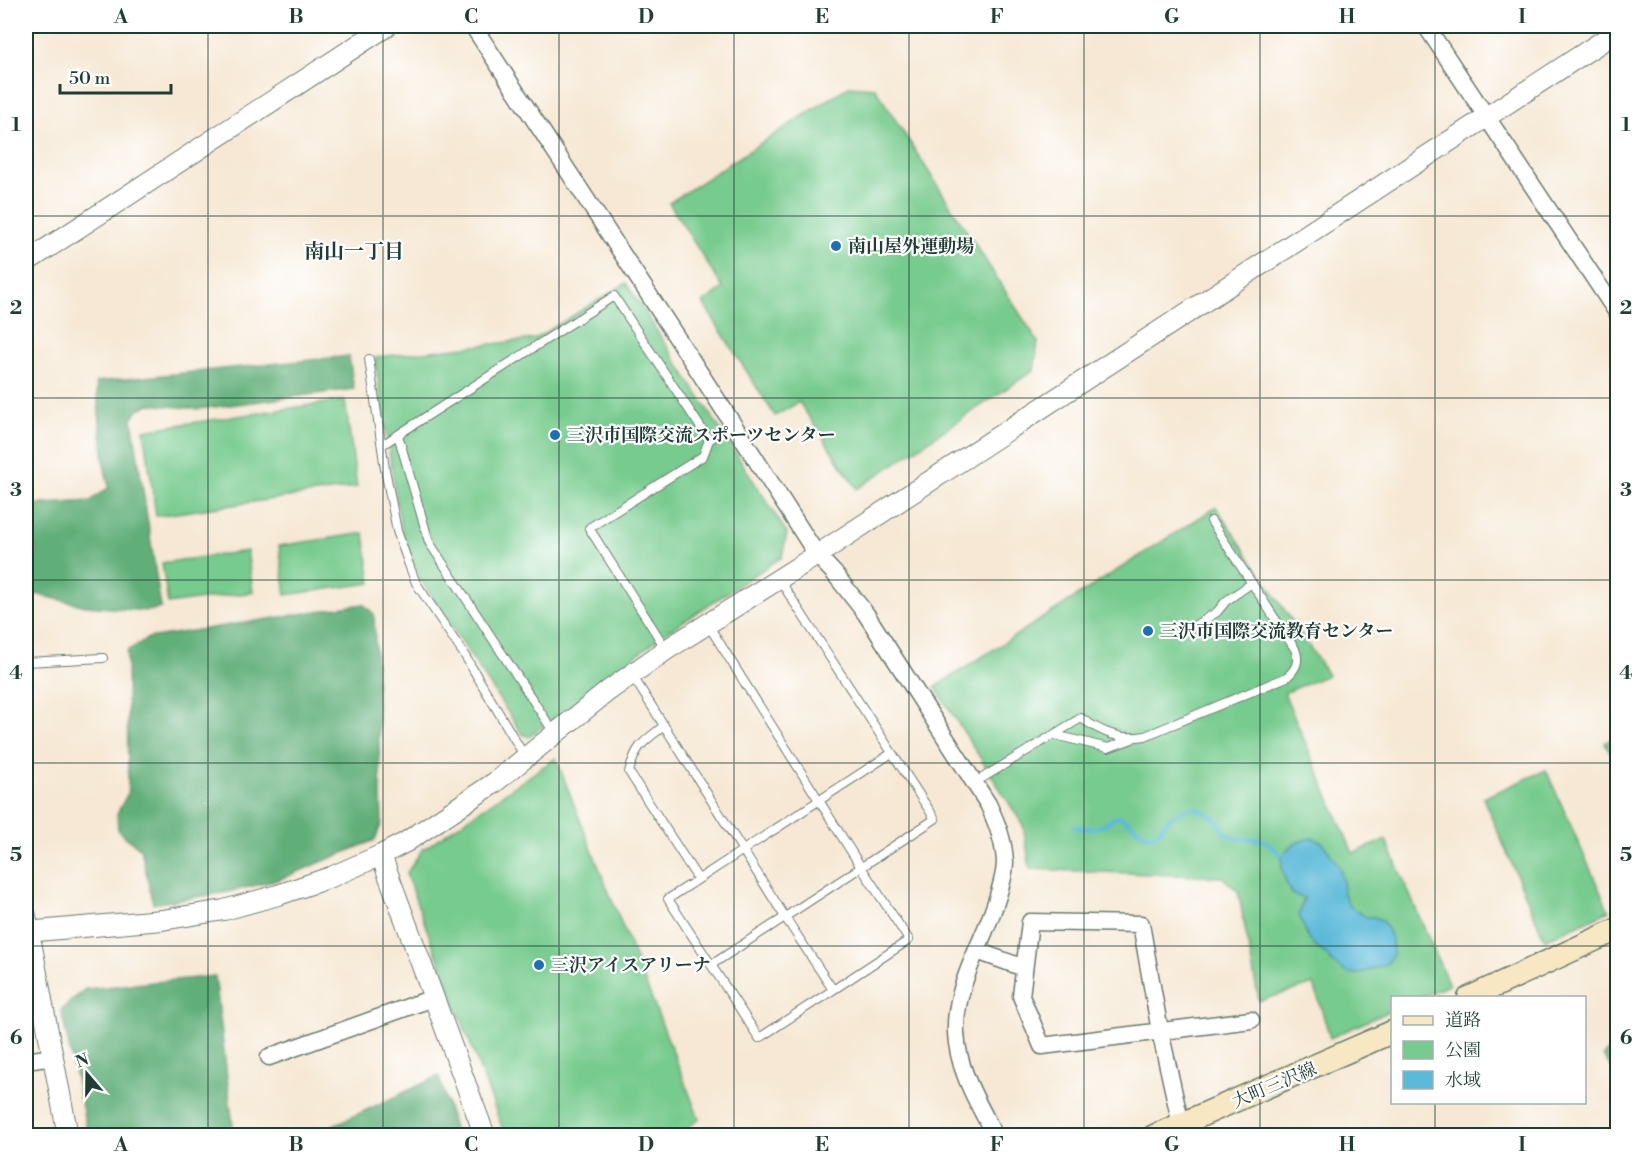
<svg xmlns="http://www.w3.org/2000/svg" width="1643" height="1161" viewBox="0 0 1643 1161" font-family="'Libre Bodoni','Noto Serif JP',serif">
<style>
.green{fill:#77cb8e;stroke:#4b8461;stroke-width:1.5}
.forest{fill:#61af79;stroke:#407656;stroke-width:1.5}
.water{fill:#5bbad9;stroke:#3d7c86;stroke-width:1.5}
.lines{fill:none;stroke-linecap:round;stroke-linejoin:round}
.stream{stroke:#5bbad9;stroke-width:4.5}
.service-casing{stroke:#6a796c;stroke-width:10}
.minor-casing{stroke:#6a796c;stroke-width:19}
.tertiary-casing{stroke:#6a796c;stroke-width:22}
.secondary-casing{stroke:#6a796c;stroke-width:25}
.service{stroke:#fff;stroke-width:8}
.minor{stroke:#fff;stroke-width:16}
.tertiary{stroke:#fff;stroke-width:20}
.secondary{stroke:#f7e8c3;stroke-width:22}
.grid{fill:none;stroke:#1f3d34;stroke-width:1.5;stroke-opacity:0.55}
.poi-dot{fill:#1f6fb2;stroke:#fff;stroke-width:2}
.labels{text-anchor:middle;stroke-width:4.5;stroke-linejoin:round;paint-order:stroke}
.poi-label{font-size:18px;font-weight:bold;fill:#1f3d34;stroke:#fff;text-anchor:start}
.street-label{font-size:18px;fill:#1f3d34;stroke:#fff}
.neighbourhood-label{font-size:20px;font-weight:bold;fill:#1f3d34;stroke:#fff}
.neatline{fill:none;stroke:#1f3d34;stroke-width:2}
.grid-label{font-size:20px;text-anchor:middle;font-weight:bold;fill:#1f3d34}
</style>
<rect width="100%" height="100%" fill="#fff"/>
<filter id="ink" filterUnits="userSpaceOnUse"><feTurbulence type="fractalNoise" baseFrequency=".0167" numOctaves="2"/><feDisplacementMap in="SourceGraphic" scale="12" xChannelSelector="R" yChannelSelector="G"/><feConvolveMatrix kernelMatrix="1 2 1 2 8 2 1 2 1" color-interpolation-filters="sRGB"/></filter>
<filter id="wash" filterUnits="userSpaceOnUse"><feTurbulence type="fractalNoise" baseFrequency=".008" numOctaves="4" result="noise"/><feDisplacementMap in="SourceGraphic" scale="24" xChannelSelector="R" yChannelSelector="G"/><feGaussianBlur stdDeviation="1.35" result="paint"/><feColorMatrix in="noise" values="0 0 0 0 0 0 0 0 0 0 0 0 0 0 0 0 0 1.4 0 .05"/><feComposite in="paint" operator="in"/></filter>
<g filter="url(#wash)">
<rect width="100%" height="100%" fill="#f6e8d4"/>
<path class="green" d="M849,86L875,88L1038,342L1034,370L857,489L799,402L775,416L703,303L723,288L669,203Z
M626,283L787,533L782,557L667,632L529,737L522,734L420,579L405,545L398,511L375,359L378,357L535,339Z
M345,400L357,487L156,516L144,430Z
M1216,507L1328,675L1284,693L1353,853L1386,840L1449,985L1421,997L1392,998V1010L1330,1038L1314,984L1259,1001L1238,891L1222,877L1030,869L1023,825L935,687Z
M364,533L371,583L286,595L279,546Z
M247,551L253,592L168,604L162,563Z
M1617,736V768L1605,742Z
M556,758C602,879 653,998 699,1119L679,1135H505L406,874L422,850Z
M1546,770L1609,911L1545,940L1483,798Z"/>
<path class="forest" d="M349,356L354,389L198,409L149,404L138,410L132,419L161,608L148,611L86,606L31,593L36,548L26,541V509L28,505L90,501L109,487L104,465L96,382Z
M363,604L374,614L382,822L375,840L278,880L228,892L153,904L141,849L118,831L117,814L128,793L127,651L148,638Z
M215,976L234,1135H88L61,1010L85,989Z
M1617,1041V1075L1603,1056Z
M439,1076L456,1135H313Z"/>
<path class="water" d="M1312,838L1322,842L1339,866L1343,880L1344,894L1350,906L1366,917H1374L1383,921L1392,940L1393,954L1387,964L1358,974L1347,973L1333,963L1325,953L1315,947L1308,937L1299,915L1304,898L1292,894C1275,864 1277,846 1312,838Z"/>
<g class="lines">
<path class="stream" d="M1074,827C1083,828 1093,830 1102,826C1109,823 1113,815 1122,818C1132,821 1139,835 1150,835C1160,834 1160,827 1167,821C1171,817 1181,811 1187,809C1197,807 1209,813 1216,820C1220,825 1223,831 1228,835C1239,843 1252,836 1264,841C1270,844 1276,851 1282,855"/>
</g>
</g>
<g filter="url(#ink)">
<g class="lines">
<defs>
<path id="service" d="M369,359L385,469L397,531L409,565L416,583L465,656L525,757
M398,435L429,542L555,734
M382,445L614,296L709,440
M707,623L861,867L909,940L833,990L785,917L935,819L779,579
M1194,626L1217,612L1226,601L1252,583
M666,649L589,528L703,456L709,440L734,424
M26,662L103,658
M632,675L785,917L711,965
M664,726C643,742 636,745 629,772L698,879
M1055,735L1108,748L1132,739
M974,783L1081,718C1101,732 1120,741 1145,736L1287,677C1296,669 1300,661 1295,649L1211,521
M833,990L759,1038L668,899L892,753"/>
<path id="minor" d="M473,26C588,202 704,377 817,555L834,573L866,614L988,804C997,823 1004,841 1005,862C1005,876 1000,889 996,902C982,945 954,986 956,1033C958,1071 978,1103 995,1136
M1426,26L1618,314
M977,951L1024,968
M269,1057L433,998
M26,1061L53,1057
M1181,1125L1160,1031L1141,924L1030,922L1021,996L1042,1046L1251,1020"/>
<path id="tertiary" d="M26,262L387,26
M381,855L485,1136
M26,916L68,1136
M26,932L162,920L224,910L278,895L331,877L381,855L406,842L494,783L608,691L666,650L817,555L1618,31"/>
<path id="secondary" d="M1469,998L1618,929
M1154,1136L1392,1032"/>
</defs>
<use href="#service" class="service-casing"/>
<use href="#minor" class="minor-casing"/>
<use href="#tertiary" class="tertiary-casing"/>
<use href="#secondary" class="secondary-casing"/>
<use href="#service" class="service"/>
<use href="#minor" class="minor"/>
<use href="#tertiary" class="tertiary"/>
<use href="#secondary" class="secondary"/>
</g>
</g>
<path class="grid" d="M208,26V1136M383,26V1136M559,26V1136M734,26V1136M909,26V1136M1084,26V1136M1260,26V1136M1435,26V998M26,216H1618M26,398H1618M26,580H1618M26,763H1618M26,946H1618M1435,1102V1136"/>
<g class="poi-dot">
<circle cx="836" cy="246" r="6"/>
<circle cx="555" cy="435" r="6"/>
<circle cx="1148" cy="631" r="6"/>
<circle cx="539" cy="965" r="6"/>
</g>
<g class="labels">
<g class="poi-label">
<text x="848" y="252">南山屋外運動場</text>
<text x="567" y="441">三沢市国際交流スポーツセンター</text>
<text x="1160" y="637">三沢市国際交流教育センター</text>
<text x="551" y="971">三沢アイスアリーナ</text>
</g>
<g class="street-label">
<text transform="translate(1274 1085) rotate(-23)" y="6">大町三沢線</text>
</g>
<g class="neighbourhood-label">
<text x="354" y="258">南山一丁目</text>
</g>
</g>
<rect width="1643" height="1161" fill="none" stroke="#fff" stroke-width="66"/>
<rect x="1391" y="996" width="195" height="108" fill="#ffffff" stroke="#a5b1ae" stroke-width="1.5"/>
<rect x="1403" y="1016" width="30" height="9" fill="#f7e8c3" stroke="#a5b1ae" stroke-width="1.5"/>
<text x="1445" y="1026" font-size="18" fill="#1f3d34">道路</text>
<rect x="1403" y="1041" width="30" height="18" fill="#77cb8e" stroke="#a5b1ae" stroke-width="1.5"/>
<text x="1445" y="1056" font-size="18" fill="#1f3d34">公園</text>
<rect x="1403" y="1071" width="30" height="18" fill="#5bbad9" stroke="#a5b1ae" stroke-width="1.5"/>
<text x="1445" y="1086" font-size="18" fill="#1f3d34">水域</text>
<g transform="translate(87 1074) rotate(340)" stroke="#ffffff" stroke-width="4.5" paint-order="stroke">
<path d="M0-4.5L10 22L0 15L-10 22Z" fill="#1f3d34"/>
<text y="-9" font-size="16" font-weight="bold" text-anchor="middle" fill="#1f3d34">N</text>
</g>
<path d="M60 84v9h111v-9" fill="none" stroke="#1f3d34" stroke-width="3"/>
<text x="69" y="84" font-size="18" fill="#1f3d34" stroke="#ffffff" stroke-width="4.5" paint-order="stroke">50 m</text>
<rect x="33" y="33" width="1577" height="1095" class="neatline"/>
<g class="grid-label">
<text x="121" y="23">A</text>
<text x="296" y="23">B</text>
<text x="471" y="23">C</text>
<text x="646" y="23">D</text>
<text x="822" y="23">E</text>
<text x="997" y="23">F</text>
<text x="1172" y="23">G</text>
<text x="1347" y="23">H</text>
<text x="1522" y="23">I</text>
<text x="16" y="131">1</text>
<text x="1626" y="131">1</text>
<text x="16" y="314">2</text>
<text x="1626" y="314">2</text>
<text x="16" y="496">3</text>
<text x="1626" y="496">3</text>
<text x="16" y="679">4</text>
<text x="1626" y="679">4</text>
<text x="16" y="861">5</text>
<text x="1626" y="861">5</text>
<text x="16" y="1044">6</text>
<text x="1626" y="1044">6</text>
<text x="121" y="1151">A</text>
<text x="296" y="1151">B</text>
<text x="471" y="1151">C</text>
<text x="646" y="1151">D</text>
<text x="822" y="1151">E</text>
<text x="997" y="1151">F</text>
<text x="1172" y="1151">G</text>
<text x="1347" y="1151">H</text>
<text x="1522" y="1151">I</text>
</g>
</svg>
